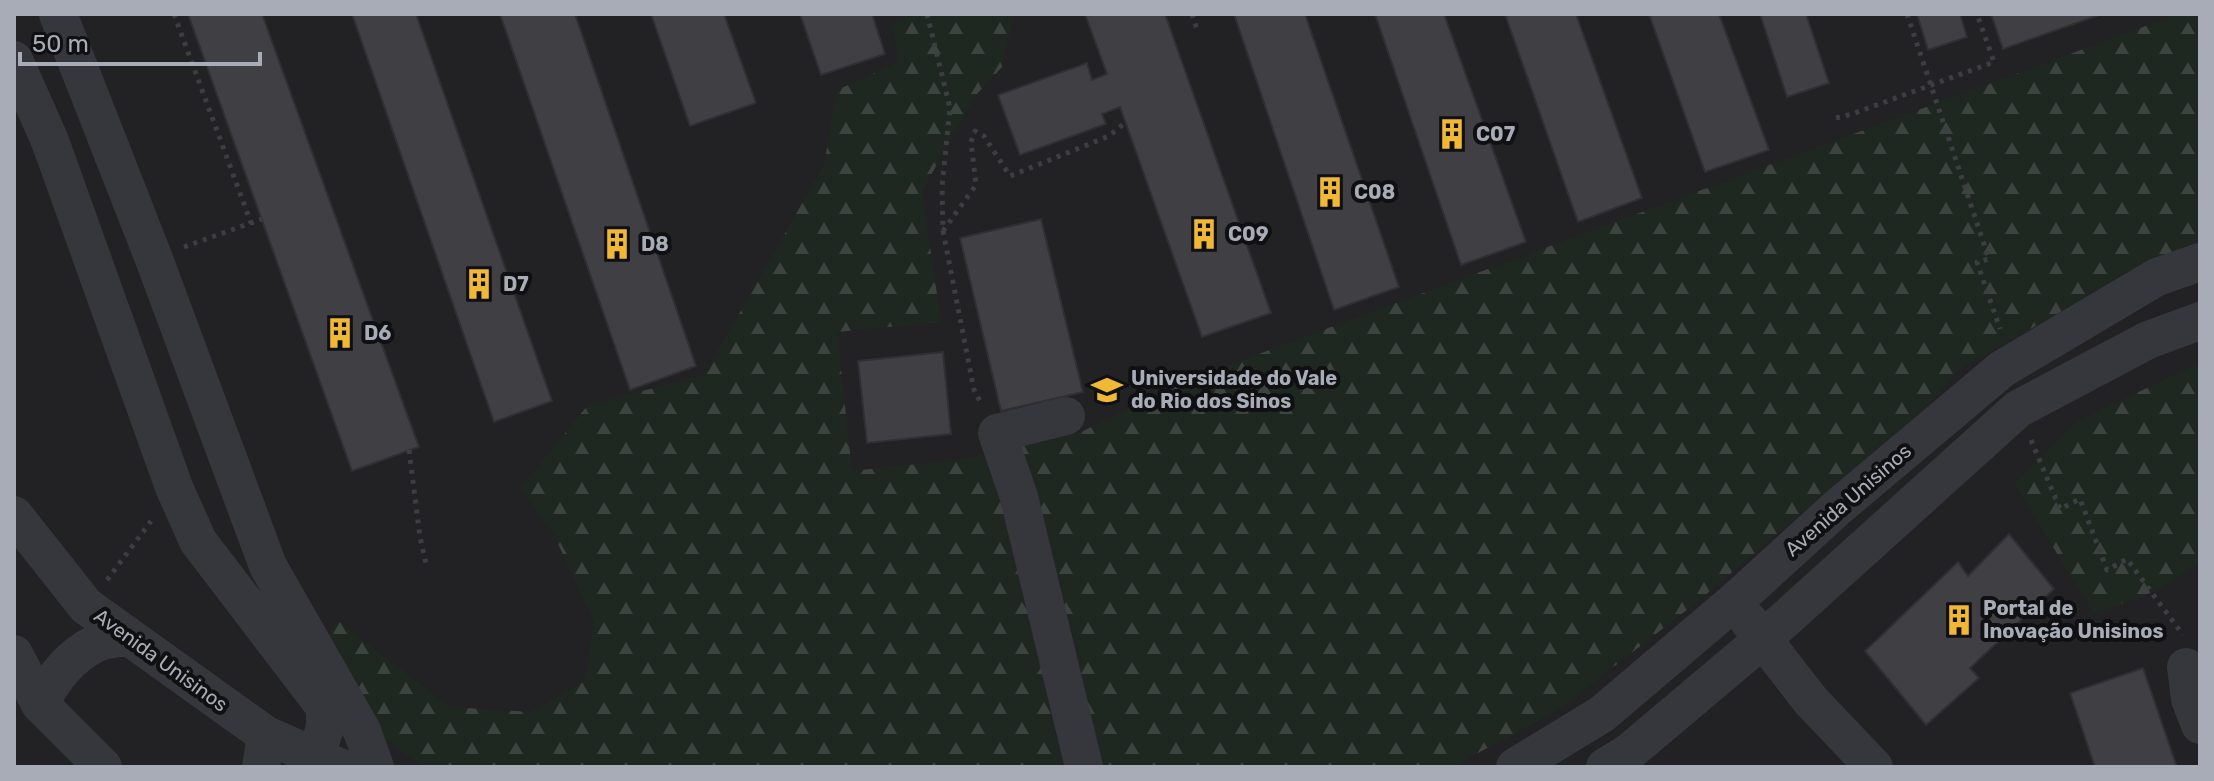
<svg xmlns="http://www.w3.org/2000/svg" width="2214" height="781" viewBox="0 0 2214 781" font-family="Rubik,sans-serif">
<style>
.built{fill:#222124}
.forest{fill:url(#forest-firs)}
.building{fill:#404044;stroke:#302f33;stroke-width:2}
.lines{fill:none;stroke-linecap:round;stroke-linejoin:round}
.path{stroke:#3c3e43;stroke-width:5;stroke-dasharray:4 6;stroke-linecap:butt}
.minor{stroke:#36373c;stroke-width:38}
.labels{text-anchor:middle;stroke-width:8;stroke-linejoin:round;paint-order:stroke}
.poi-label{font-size:20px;font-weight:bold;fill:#a7acb7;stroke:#101012;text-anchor:start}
.street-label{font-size:20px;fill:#a7acb7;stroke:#101012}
</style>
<defs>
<pattern id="forest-firs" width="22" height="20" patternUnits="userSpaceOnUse" patternTransform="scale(2)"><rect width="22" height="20" fill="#1f2721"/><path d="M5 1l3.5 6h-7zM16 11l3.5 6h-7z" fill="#3d443f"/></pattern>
</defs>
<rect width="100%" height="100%" fill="#151517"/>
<path class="built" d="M14,14H2200V767H14Z"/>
<path class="forest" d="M918,14H1012L1013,18L1002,67L976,95L922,191L941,322L837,332L852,471L972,458L1079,433L1169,389L1285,344L2178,14H2200V243L2115,281L1958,370L1925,408L1697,602L1558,710L1452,767H426L382,738L322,643L338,621L450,707L531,712L585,681L594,622L553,533L520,488L588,405L704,375L824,165L837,90L899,62L891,24Z
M2200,363V563L2158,590L2094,614L2014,483L2077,421Z"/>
<path class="building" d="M188,14H262L419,447L352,471Z
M352,14H416L552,401L494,422Z
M500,14H575L696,366L630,390Z
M651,14H724L756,103L690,126Z
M800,14H872L885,54L821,75Z
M1085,14H1165L1271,313L1202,337L1120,107L1102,114L1106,124L1020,155L998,95L1087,63L1092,80L1107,74Z
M1234,14H1305L1399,287L1334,310Z
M1375,14H1444L1526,242L1461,265Z
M1505,14H1576L1642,198L1578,222Z
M1649,14H1719L1769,150L1705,172Z
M1760,14H1806L1829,83L1787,97Z
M1917,14H1960L1967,37L1928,50Z
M1991,14H2102L2003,49Z
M1041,219L1083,392L1001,411L960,238Z
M943,352L951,434L867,443L858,361Z
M2009,534L2054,589L1970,668L1979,678L1926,725L1865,651L1958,562L1968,576Z
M2143,668L2177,767H2095L2070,693Z"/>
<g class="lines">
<path class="path" d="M174,14L251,223
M927,14L950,108L942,187L943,231L974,390L982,405
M1192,14L1197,29
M1907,14L1989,259L1977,262L2000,329
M1836,118L1852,114L1994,62L1977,14
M943,231L976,185L971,142L975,131L984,136L1010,176L1109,136L1126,122
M184,247L262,219
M2031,440L2060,509L2080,499L2107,570L2127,559L2183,635
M409,450L420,537L427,568
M107,580L151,521"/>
<path class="minor" d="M58,14L154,259L268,566L362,731L375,767
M14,60L50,141L174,487L198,541L324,706C327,727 324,739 311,756
M1066,416L997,433L1019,497L1084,767
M14,515L86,606L266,735L339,767
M1748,620L1811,701L1874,767
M14,654L40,704L103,767
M2186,667L2190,699L2200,725
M40,704C52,680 70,656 95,644C104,639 117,639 127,637
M261,767L266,735
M1515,767L1602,714L1735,601L1838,507L2002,369L2157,277L2200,262
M1605,767L1628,753L1762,640L2018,409L2148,340L2200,321"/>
</g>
<defs>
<symbol id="building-bare" viewBox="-9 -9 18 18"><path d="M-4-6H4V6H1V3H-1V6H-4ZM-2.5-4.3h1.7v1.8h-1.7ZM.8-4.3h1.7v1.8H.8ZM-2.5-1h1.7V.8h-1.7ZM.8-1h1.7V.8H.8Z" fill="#f0b835" stroke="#101012" stroke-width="2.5" paint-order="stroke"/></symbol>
<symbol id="university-bare" viewBox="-9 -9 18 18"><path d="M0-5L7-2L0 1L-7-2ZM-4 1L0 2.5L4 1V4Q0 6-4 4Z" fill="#f0b835" stroke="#101012" stroke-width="2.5" paint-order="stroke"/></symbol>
</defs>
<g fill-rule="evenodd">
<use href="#building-bare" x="1430" y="112" width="44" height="44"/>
<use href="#building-bare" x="1308" y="170" width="44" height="44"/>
<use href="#building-bare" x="1182" y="212" width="44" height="44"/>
<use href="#building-bare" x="595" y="222" width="44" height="44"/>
<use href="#building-bare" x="457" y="262" width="44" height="44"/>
<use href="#building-bare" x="318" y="311" width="44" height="44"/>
<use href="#university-bare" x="1085" y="368" width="44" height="44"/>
<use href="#building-bare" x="1937" y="598" width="44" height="44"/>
</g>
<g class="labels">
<g class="poi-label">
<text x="1476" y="141">C07</text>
<text x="1354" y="199">C08</text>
<text x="1228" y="241">C09</text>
<text x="641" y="251">D8</text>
<text x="503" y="291">D7</text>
<text x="364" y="340">D6</text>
<text x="1131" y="385">Universidade do Vale<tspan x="1131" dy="23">do Rio dos Sinos</tspan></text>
<text x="1983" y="615">Portal de<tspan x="1983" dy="23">Inovação Unisinos</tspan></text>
</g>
<g class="street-label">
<text transform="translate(1848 500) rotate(-41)" y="7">Avenida Unisinos</text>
<text transform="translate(161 660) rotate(36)" y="7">Avenida Unisinos</text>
</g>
</g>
<rect width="2214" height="781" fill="none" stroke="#a7acb7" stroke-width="32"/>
<path d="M20 52v12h240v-12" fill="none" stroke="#a7acb7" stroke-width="4"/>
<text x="32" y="52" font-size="24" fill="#a7acb7" stroke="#101012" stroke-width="6" paint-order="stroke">50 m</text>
</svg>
